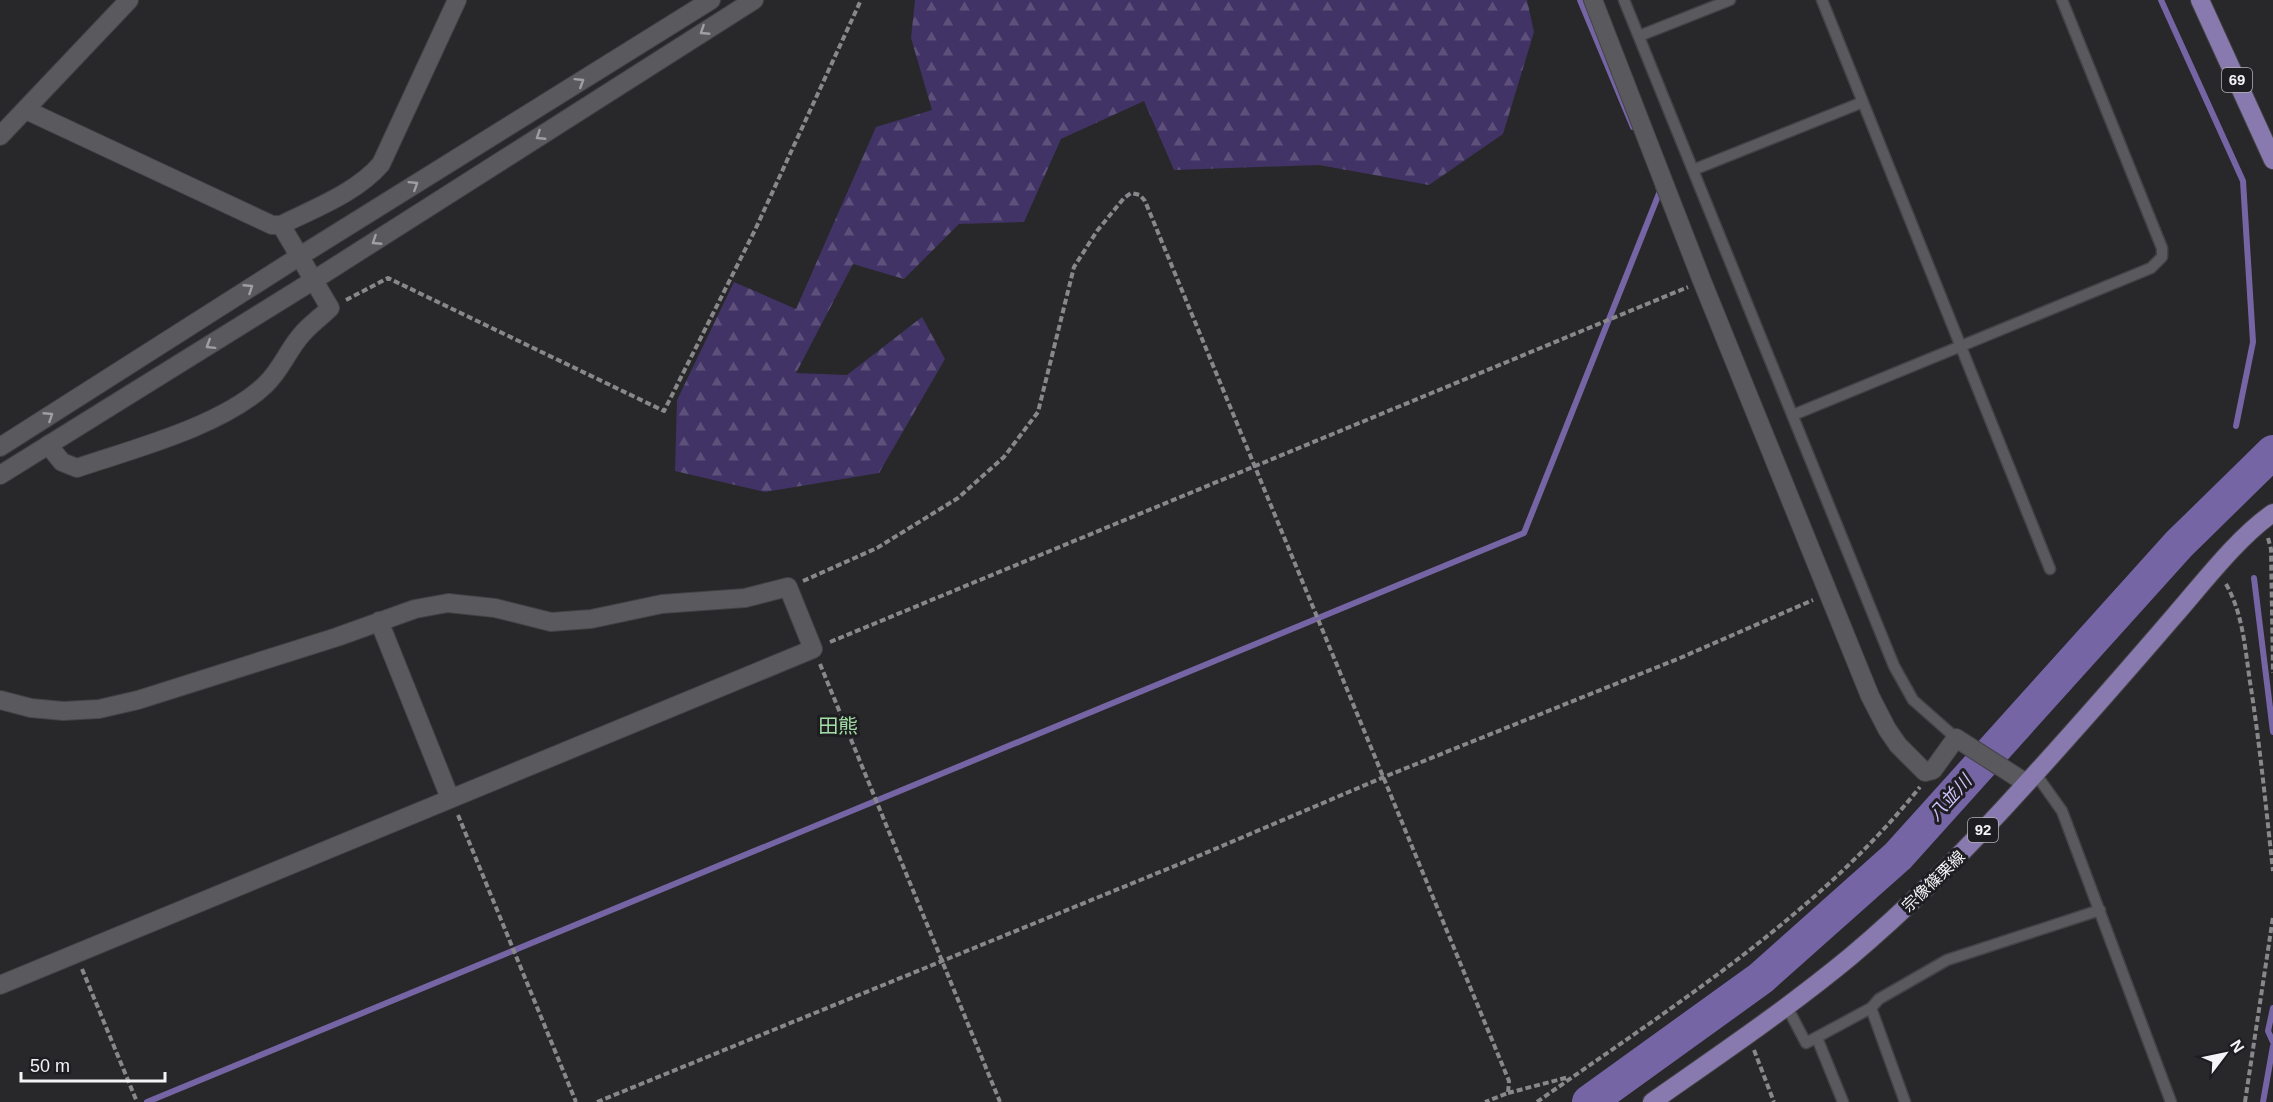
<svg xmlns="http://www.w3.org/2000/svg" width="2273" height="1102" viewBox="0 0 2273 1102" font-family="Helvetica,'Noto Sans JP',sans-serif">
<style>
.forest{fill:url(#forest-firs)}
.lines{fill:none;stroke-linecap:round;stroke-linejoin:round}
.stream{stroke:#7665a5;stroke-width:6}
.river{stroke:#7665a5;stroke-width:34}
.lane-casing{stroke:#434245;stroke-width:13}
.street-casing{stroke:#434245;stroke-width:20}
.secondary-casing{stroke:#434245;stroke-width:20}
.primary-casing{stroke:#434245;stroke-width:20}
.path{stroke:#88878a;stroke-width:4;stroke-dasharray:6 3;stroke-linecap:butt}
.lane{stroke:#5a5a5e;stroke-width:10}
.street{stroke:#5a5a5e;stroke-width:18}
.secondary{stroke:#5a5a5e;stroke-width:18}
.primary{stroke:#887aae;stroke-width:18}
.oneway{stroke:#9f9fa2}
.labels{text-anchor:middle;stroke-width:6;stroke-linejoin:round;paint-order:stroke}
.shield{fill:#1e1d21;stroke:#b4b4b6;stroke-width:1.5}
.shield-label{font-size:15px;font-weight:bold;fill:#f4f4f6}
.street-label{font-size:16px;fill:#f4f4f6;stroke:#1e1d21}
.water-label{font-size:18px;font-style:italic;fill:#ccbff6;stroke:#1e1d21}
.quarter-label{font-size:20px;fill:#a3dfa5;stroke:#1e1d21}
</style>
<defs>
<pattern id="forest-firs" width="22" height="20" patternUnits="userSpaceOnUse" patternTransform="scale(1.5)"><rect width="22" height="20" fill="#413365"/><path d="M5 1l3.5 6h-7zM16 11l3.5 6h-7z" fill="#5d517c"/></pattern>
</defs>
<rect width="100%" height="100%" fill="#28272a"/>
<path class="forest" d="M915,0H1527L1534,32L1503,134L1429,185L1319,165L1174,170L1144,101L1061,139L1024,222L959,224L904,279L853,264L796,373L847,375L922,317L945,359L879,473L765,492L675,471L677,400L734,282L796,309L876,127L932,110L911,38Z"/>
<g class="lines">
<path class="stream" d="M1580,0L1633,127
M2161,0L2243,181L2253,342L2236,426
M2254,578L2273,732
M2273,1008L2268,1031L2273,1042
M147,1102L1524,533L1660,191L1658,187
M2263,1102L2273,1046"/>
<path class="river" d="M1589,1102L1761,978L1898,856L2179,544L2273,452"/>
<defs>
<path id="lane" d="M1624,0L1894,666L1913,700L1956,738
M1822,0L2050,569
M1639,36L1730,0
M1693,170L1863,102
M1793,415L2151,268L2162,257V248L2062,0
M2035,773L2062,811L2171,1102
M1787,1007L1806,1043L1871,1008L1879,999L1947,960L2100,910
M1871,1008L1905,1102
M1817,1038L1843,1102"/>
<path id="street" d="M1593,0L1702,281L1870,696L1887,729L1898,745L1925,772L1933,770L1956,738L2026,783
M26,110L272,225H281C315,208 356,193 381,164L457,0
M0,136L129,0
M48,445L62,462L77,468C133,449 222,426 265,385C282,369 288,349 303,333C311,324 321,317 330,308L281,225
M379,621L450,798
M0,700L31,708L63,711L99,709L138,700L337,637L415,609L448,603L495,608L551,622L591,619L662,604L745,598L788,587L813,649L0,985"/>
<path id="secondary" d="M0,447L300,256L711,0
M0,475L314,280L754,0"/>
<path id="primary" d="M2200,0L2273,160
M1652,1102C1719,1055 1787,1009 1850,957C1913,904 1970,846 2025,785C2076,729 2126,672 2175,615C2203,583 2239,536 2273,513"/>
</defs>
<use href="#lane" class="lane-casing"/>
<use href="#street" class="street-casing"/>
<use href="#secondary" class="secondary-casing"/>
<use href="#primary" class="primary-casing"/>
<path class="path" d="M346,300L388,278L664,411L755,230L861,0
M2268,538L2271,549L2273,673
M803,581L877,548L958,498L1004,457L1038,412L1074,267L1097,231L1124,198L1131,193L1140,195L1145,201L1509,1081L1508,1093L1485,1102
M2226,584C2243,614 2245,648 2250,682C2260,745 2266,808 2273,871
M830,642L1688,287
M820,664L1000,1102
M458,815L576,1102
M82,969L137,1102
M1754,1050L1774,1102
M1508,1093L1569,1077
M597,1102L1182,863L1384,777L1680,658L1813,600
M1537,1102C1670,1008 1817,916 1920,787
M2245,1102L2273,917"/>
<use href="#lane" class="lane"/>
<use href="#street" class="street"/>
<use href="#secondary" class="secondary"/>
<use href="#primary" class="primary"/>
</g>
<defs><path id="oneway-chevron" d="M-2-3.5L2.5 0L-2 3.5" fill="none" stroke-width="1.6" stroke-linecap="round" stroke-linejoin="round" transform="scale(1.5)"/></defs>
<g class="oneway">
<use href="#oneway-chevron" transform="translate(704 31) rotate(147)"/>
<use href="#oneway-chevron" transform="translate(580 82) rotate(-32)"/>
<use href="#oneway-chevron" transform="translate(540 136) rotate(147)"/>
<use href="#oneway-chevron" transform="translate(414 185) rotate(-32)"/>
<use href="#oneway-chevron" transform="translate(376 241) rotate(147)"/>
<use href="#oneway-chevron" transform="translate(249 288) rotate(-33)"/>
<use href="#oneway-chevron" transform="translate(210 345) rotate(148)"/>
<use href="#oneway-chevron" transform="translate(49 416) rotate(-33)"/>
</g>
<g class="labels">
<g class="shield">
<rect x="2222" y="68" width="30" height="24" rx="4.5"/>
<rect x="1968" y="818" width="30" height="24" rx="4.5"/>
</g>
<g class="shield-label">
<text x="2237" y="85">69</text>
<text x="1983" y="835">92</text>
</g>
<g class="street-label">
<text transform="translate(1933 881) rotate(-44)" y="6">宗像篠栗線</text>
</g>
<g class="water-label">
<text transform="translate(1950 798) rotate(-48)" y="6">八並川</text>
</g>
<g class="quarter-label">
<text x="838" y="733">田熊</text>
</g>
</g>
<g transform="translate(2225 1054) rotate(58)" stroke="#1e1d21" stroke-width="4.5" paint-order="stroke">
<path d="M0-4.5L10 22L0 15L-10 22Z" fill="#f4f4f6"/>
<text y="-9" font-size="16" font-weight="bold" text-anchor="middle" fill="#f4f4f6">N</text>
</g>
<path d="M21 1072v9h144v-9" fill="none" stroke="#f4f4f6" stroke-width="3"/>
<text x="30" y="1072" font-size="18" fill="#f4f4f6" stroke="#1e1d21" stroke-width="4.5" paint-order="stroke">50 m</text>
</svg>
